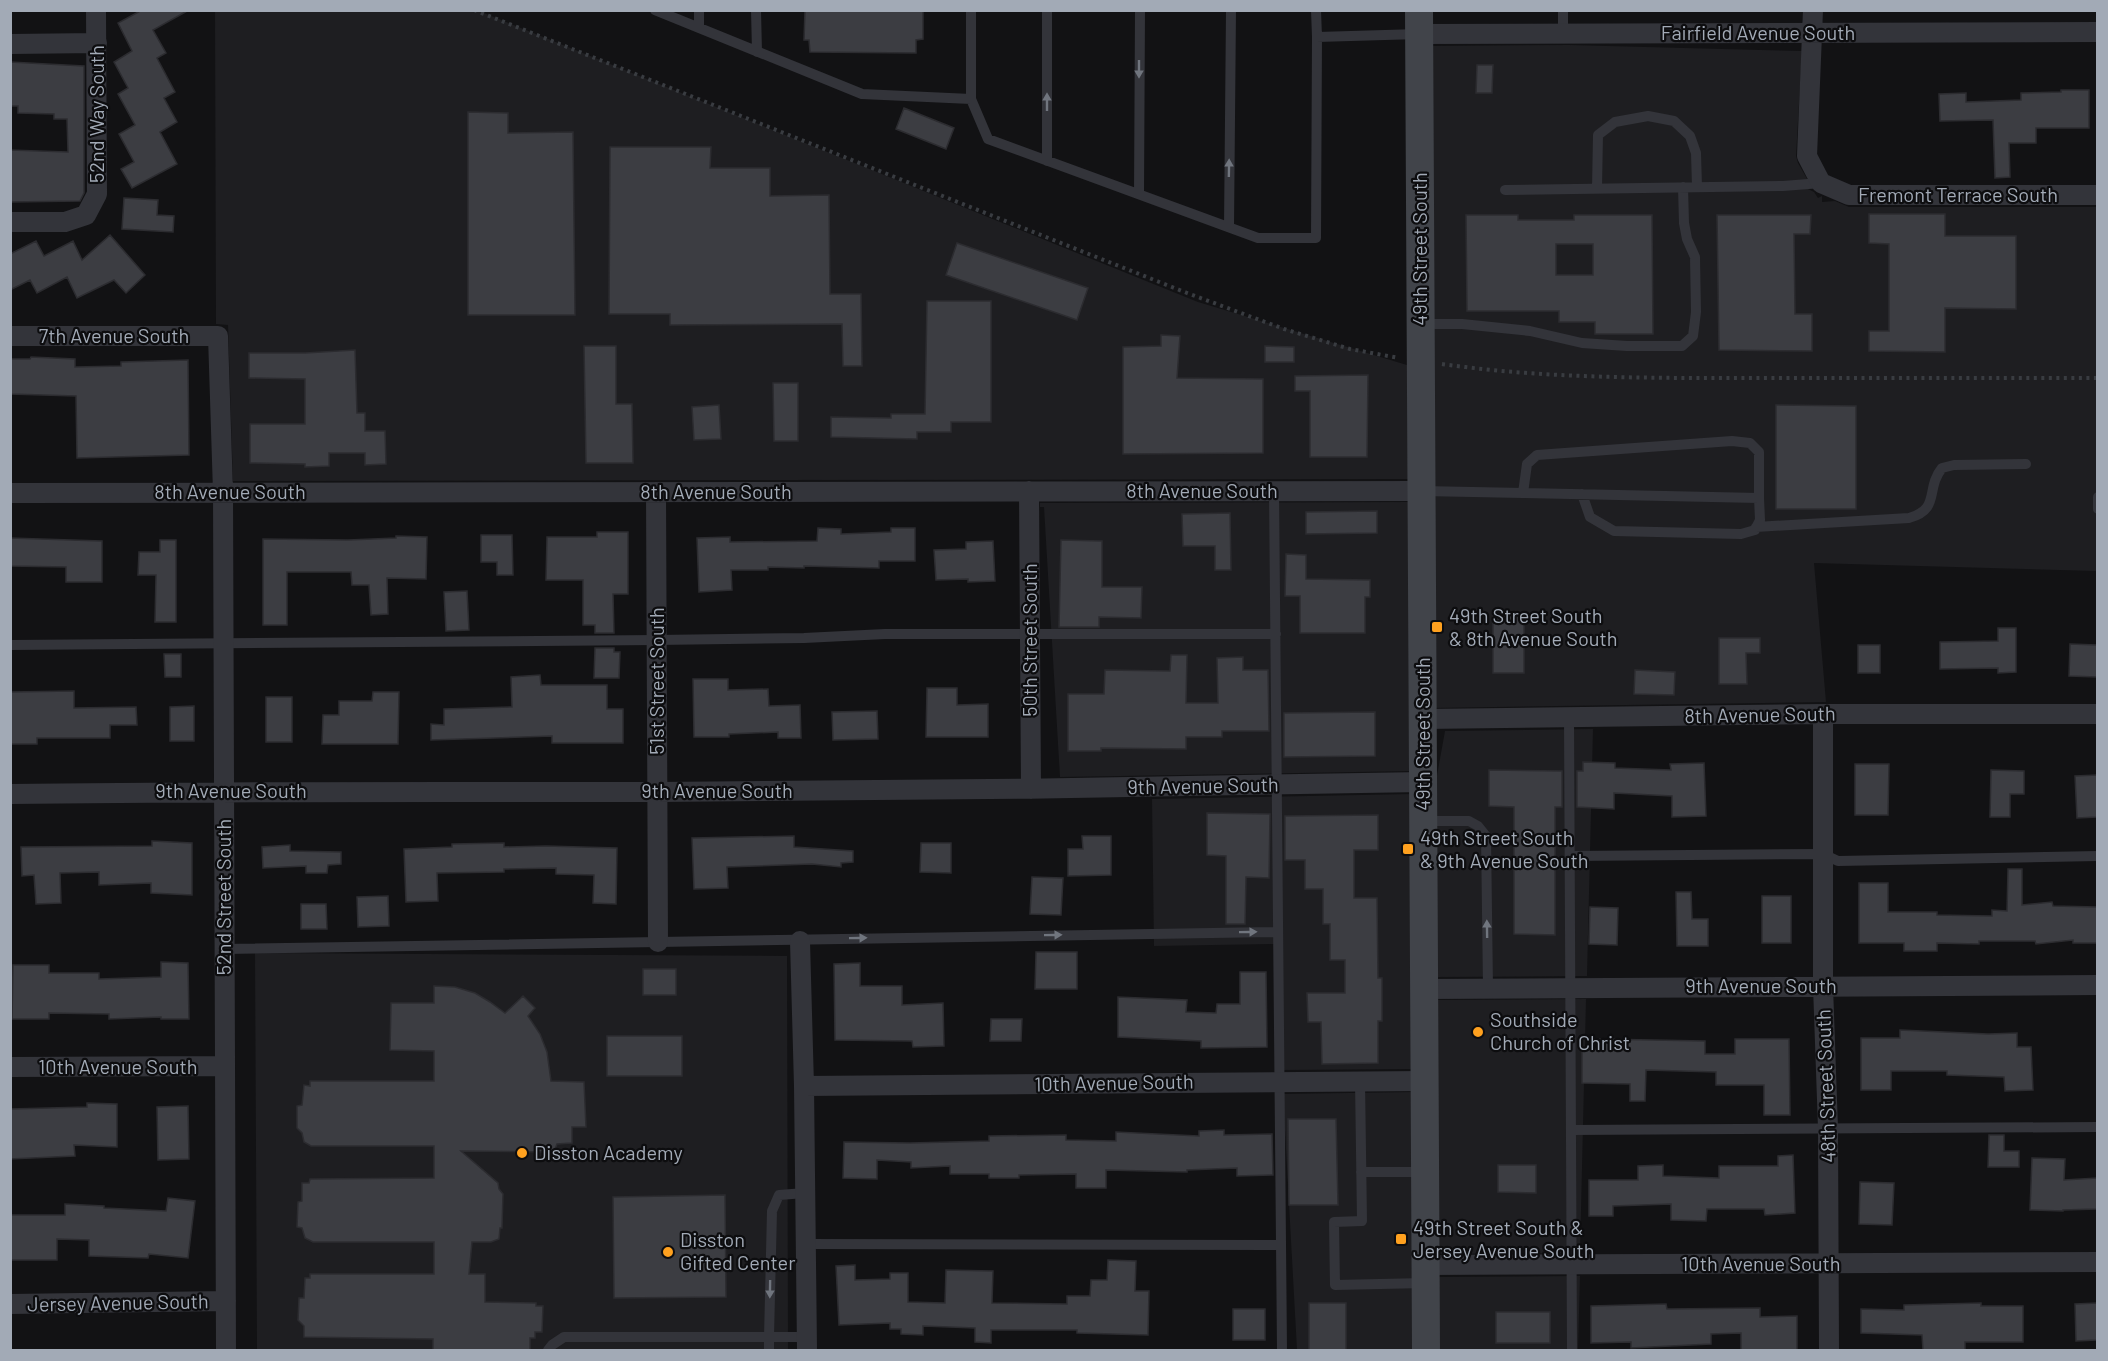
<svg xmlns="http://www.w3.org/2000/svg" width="2108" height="1361" viewBox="0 0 2108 1361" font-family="Barlow,sans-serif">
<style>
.built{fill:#1e1e21}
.building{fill:#3c3d42;stroke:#2c2c30;stroke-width:1.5;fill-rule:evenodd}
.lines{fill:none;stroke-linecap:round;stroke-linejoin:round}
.path{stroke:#393c41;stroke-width:4;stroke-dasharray:3 4.5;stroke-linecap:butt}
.service{stroke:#33343a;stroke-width:10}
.minor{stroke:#33343a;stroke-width:20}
.secondary{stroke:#41444a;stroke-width:28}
.oneway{fill:#70757e}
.poi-dot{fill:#ffa11f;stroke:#0d0d0f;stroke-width:2}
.labels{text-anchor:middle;stroke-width:4.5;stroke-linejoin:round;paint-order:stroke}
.street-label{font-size:20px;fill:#a2aab6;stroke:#0d0d0f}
.poi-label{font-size:20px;fill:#a2aab6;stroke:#0d0d0f;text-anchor:start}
</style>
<rect width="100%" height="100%" fill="#121214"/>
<path class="built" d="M215,11H479L1198,302L1407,365L1411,479L233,481L228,325L216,324Z
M1569,45L1802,51L1796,156L1798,163L1810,184L1808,189L1814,192L1818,198L1822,196V202L1835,201L1849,207H2097V571L1814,563L1826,702L1433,708L1429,46Z
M1411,502L1413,771L1060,777L1044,507H1040V503Z
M1593,729L1587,976L1434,977V792L1445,731Z
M1413,794L1414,1069L1281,1070L1274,944L1154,946L1152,799Z
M255,953L787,956L788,1350H257Z
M1586,999L1580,1253L1435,1254L1434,1000Z
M1414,1092L1415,1350H1297L1283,1094Z
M1580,1276L1578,1350H1436V1277Z"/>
<path class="building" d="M142,10H189L153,30L166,53L157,58L175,92L164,98L177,122L160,132L177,164L132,188L121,169L134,162L119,134L135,125L118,94L128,88L114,62L132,51L118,23Z
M805,10H923V39L916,40V53L810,52L809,40H804Z
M10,62L84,66V193L80,201L10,202V150L68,152L67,119H54V114L18,113V106H10Z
M1477,65H1493L1492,93H1476Z
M2061,90H2089V128H2036V143H2009L2010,177L1995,178L1993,120L1940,121L1939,94L1966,93V102L2021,100V93L2061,92Z
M904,108L954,128L946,149L896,129Z
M468,112L508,113V133L573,132L575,315H468Z
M610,147H711L710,168H770V196L829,195L830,294H861L862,366H843L842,324L670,325V314H609Z
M124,198L158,200L157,215L174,216L173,232L122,229Z
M1869,214H1945V236H2016V309L1945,308V352L1869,351V331H1889V244L1869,243Z
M1466,215H1518V220H1574V215H1652L1653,334H1595V322H1559V311H1467ZM1556,244H1593V275H1556Z
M1717,215H1811L1810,234H1794L1795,314H1812V351L1719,350Z
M110,235L145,275L126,293L114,280L77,298L67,277L37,293L30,280L10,290V254L36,241L44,256L73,241L82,260Z
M957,243L1088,288L1077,320L946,275Z
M927,301H991V422H951V432H917V439L831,437V417L891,418V414H925Z
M1161,335L1180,336L1177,378L1263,379V453L1123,454V347L1161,346Z
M584,346H616V404H632L633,463H586Z
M1265,346L1294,347V362H1265Z
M355,350L357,413H365V431H385L386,464L365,465V453H329V466L305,467V464L250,463V424H305V379L249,378V353H305Z
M31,357L75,359V367L121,366V362L188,360L189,455L77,458L76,396L10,394V359H30Z
M1368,375L1367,457H1310V391H1295V376Z
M773,383H798V441H774Z
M719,405L721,439L694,440L692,407Z
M1776,405L1856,406V509H1776Z
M1377,511V533L1306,534V512Z
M1230,513L1231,570H1215V546H1183L1182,514Z
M818,528L841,529V534L891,532V528H915V561H879V568L804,566V568L768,567V570H731L732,590L699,592L697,538L730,537V542L817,541Z
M597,532H628V594H613L614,633H595V625H583V580H546L547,537H597Z
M481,535H512L513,575H497V562H481Z
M396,536L427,537L426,579L387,578L388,614L371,615L369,585H352L351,572H287V625H263V539L348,540L396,538Z
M10,538L102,541V582H66V567L10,566Z
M160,540H176V622H155L156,575H138L139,552H160Z
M1061,540L1102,541V587H1142L1141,618L1099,617V627H1059Z
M993,541L995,581L968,582V579L936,580L934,550L966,549V542Z
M1286,554L1306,555V579L1370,580V597H1365V633H1300V596H1285Z
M467,591L469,630L446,631L444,592Z
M1493,615L1524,616V673H1493Z
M1998,628H2016V672L1998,673V668L1940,669V642L1998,641Z
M1719,638H1760V653H1746L1747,684H1719Z
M2070,644L2097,645V677L2069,676Z
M1858,645H1880V673H1858Z
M595,648H614V652H620L619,678H594Z
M164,654H181V677H165Z
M1171,655H1187L1186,703H1218L1217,658L1243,657V670H1268L1269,731H1222V737H1186V749L1101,748V751H1068V694H1104L1105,670L1170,671Z
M1635,670L1675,672L1674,695L1634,694Z
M540,675L541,685H607V709H623V743H552V736L431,740V724L444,725V709L512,707L511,677Z
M693,679H728V690L768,689L769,706L800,705L801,738H778V732L729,734V737H694Z
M927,688H957V705L988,704V737H926Z
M74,691V708L136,707L137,725H110V738H37V744H10V692Z
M373,692H399L398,744H322L323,715H339V701H372Z
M266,697H292V742H266Z
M194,706V741H170V707Z
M877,711L878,739L833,740L832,712Z
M1375,712V756L1284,757V713Z
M1583,762L1615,763V768L1671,770L1670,764L1704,763L1706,816L1672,817V796L1614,793V809L1577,807V771H1583Z
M1855,764H1889L1888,815H1855Z
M1489,770L1562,771V807H1555V935L1514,934V807L1489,806Z
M1991,770L2024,771V794H2010V817H1990Z
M2097,775V817L2077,818L2075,776Z
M1207,813L1270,814L1269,878L1246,877L1245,924H1226V856L1207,855Z
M1378,815V850H1354V898H1377L1378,978H1382V1021H1378V1063L1322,1064L1321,1022H1308L1307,993H1345V960H1330V924H1323V889H1305V860H1285V816Z
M794,836V847L853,851V862L841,863V867L812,864L727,867L728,888L694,889L692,838Z
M1082,836H1111V875L1068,876V849H1083Z
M152,841L192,843V895L151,893V883L99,885V872L60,873L61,903L36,904L34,875L22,876L21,847L152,846Z
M504,843V847L546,846L617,848L616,904L593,903L594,875L556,874V868L504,869V872L437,873L438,901L406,902L404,849L452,847V844Z
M921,843H951V873L920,872Z
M290,845V851L341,852V864L328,865L327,873H306V866L263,868L262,847Z
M2008,869H2022V905L2052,902L2053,906L2097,907V943H2073V940L2036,944L2035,941H1979V944L1937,943V951H1904V943H1859V883H1888V912H1937V915L1992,916V910L2007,911Z
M1032,877L1063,878L1061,915L1030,914Z
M1676,892H1691L1692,919H1708V946H1677Z
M388,896L389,926L358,927L357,897Z
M1762,896H1791V943H1762Z
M301,904H326L327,929H301Z
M1590,907L1618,908L1617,945L1589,944Z
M1036,952H1077V989H1035Z
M161,962L188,963L189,1019H161V1017L109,1019V1014L49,1013V1019H12L13,965H49V973H99V979L161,977Z
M860,963V986H902V1005L943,1003L944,1046L913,1047L912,1041L835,1040L834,964Z
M643,969H676V995H643Z
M1240,972H1266L1267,1047L1201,1048V1041L1118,1037V997L1187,1000L1186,1012L1216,1013L1217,1004H1240Z
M434,986L455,987L475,993L490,1002L505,1013L523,996L535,1008L528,1016L540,1034L547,1052L551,1081L584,1082L586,1127H572V1143L557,1144L554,1152L461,1151L498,1183L499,1189L503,1194L502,1228H500L499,1239L491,1242H472L469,1274H485V1302L536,1303V1306H543L542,1332H535V1338H530V1350H433V1339L304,1337V1326L298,1320L299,1298H304L305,1278H310V1274H434V1242H313L305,1238L302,1228L297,1227L298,1202L302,1201V1183H309L310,1179L434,1178V1146H311L304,1142L302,1133L297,1128V1106L302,1105L304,1085L310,1086V1081H434V1051L390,1050L391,1003H434Z
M991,1019H1022L1021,1041H990Z
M1900,1030L1988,1034L2017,1033V1047H2031L2033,1090L2005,1091L2004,1077L1947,1075V1071H1891V1090H1861V1038H1900Z
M607,1036H682V1076H607Z
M1600,1039L1705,1041V1054H1735V1039H1789L1790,1115H1764V1085H1716V1072L1646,1070L1645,1101H1630V1084L1582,1083V1049H1600Z
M87,1103L117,1104V1147L74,1145L75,1156L10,1159V1109L87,1107Z
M188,1106L189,1159L158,1160L157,1107Z
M1288,1119H1336L1338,1205H1289Z
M1224,1130V1135L1272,1134L1273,1175L1237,1176V1168L1187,1170V1172L1106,1170V1188H1076V1174L1019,1175V1178H989V1174H950V1166L911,1168V1162L877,1160V1179L843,1178L844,1142L910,1143L989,1141V1136L1066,1135V1140L1116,1141V1132L1199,1136V1131Z
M1989,1135H2004V1151H2019V1167H1988Z
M1793,1155L1795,1213L1765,1215L1764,1209H1707L1706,1221L1671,1220V1204L1613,1206V1216H1589V1180H1638V1166L1663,1165V1176L1719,1178V1166H1778V1156Z
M2032,1158L2065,1159L2064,1180L2097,1178V1209L2063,1210V1211L2030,1210Z
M1498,1165H1536V1193L1498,1192Z
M1860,1182L1894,1183L1892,1225L1859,1224Z
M725,1195L726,1297L614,1298L613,1197Z
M168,1198L195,1201L188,1258L149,1254L148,1258L89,1256V1240L57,1239V1260H10V1215H65V1204L104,1206V1208L166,1211Z
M1108,1260L1136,1261L1135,1291H1149L1148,1335L1077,1333V1330H991V1343L975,1342V1328L923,1326V1335L901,1334V1329H890V1323L839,1325L836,1266L855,1265V1280L890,1279V1273H908V1302L945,1303L946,1270L993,1271L992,1303L1067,1304V1296H1090L1091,1280H1107Z
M1309,1303H1346V1350H1309Z
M1981,1303V1306H2023V1342H1965V1350H1923L1922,1335L1861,1333V1309L1904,1310V1305Z
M2097,1303V1340L2076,1341L2075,1304Z
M1666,1304L1667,1309L1760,1308V1317L1797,1316V1350H1741V1333L1711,1334V1344L1631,1348V1342L1591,1343V1306Z
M1233,1309H1265V1340H1233Z
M1496,1312H1550V1343H1496Z"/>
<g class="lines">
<path class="path" d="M474,10L1187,293L1284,329L1350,349L1399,358
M1442,364C1547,379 1654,378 1760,378C1873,378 1985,378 2098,378"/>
<path class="service" d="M655,10L862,94L971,99V10
M699,10V28
M756,10L757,52
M1316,10L1317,37L1419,34
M1563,10V34
M971,99L988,139L1258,238H1316L1317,37
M1047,161V10
M1597,188L1598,135L1615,122L1648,116L1674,121L1690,136L1696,153L1697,187
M1505,190L1783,186L1821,183
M1139,194L1140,10
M1229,227L1231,10
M1421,324H1462L1530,331L1582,343L1627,346H1682L1693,336L1696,312L1695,257L1687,239L1684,223L1683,187
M1274,491L1282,1350
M1422,491L1523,493L1759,498V452L1750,443L1732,441L1537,455L1527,464L1523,493
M1582,494L1590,517L1614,531L1741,534L1755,530L1760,520L1759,498
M2098,497V509
M1756,527L1909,518C1941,509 1925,489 1942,468L1954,465L2026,464
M10,645L657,640L804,638L885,634H1276
M1569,717L1572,1350
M1425,821H1469L1478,826L1486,836L1488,988
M1570,856L1823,854L1838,861L2098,856
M224,949L1278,932
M1360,1081L1362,1221L1334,1222L1335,1285L1425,1283
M1571,1130L2098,1127
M1361,1172H1424
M806,1244L1281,1245
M548,1350L552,1345L564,1337H769L772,1211L779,1195L805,1193
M769,1350V1337H807"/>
<path class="minor" d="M1813,10L1807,156L1821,183L1849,195H2098
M1419,34L2098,32
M10,44L97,43
M10,222H65L86,215L97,194L96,10
M10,336H218L223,492L226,1350
M1029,491L1031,789
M656,492L658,942
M10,493L1421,491
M1823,714V986L1828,1128L1829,1350
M1423,719L1823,714H2098
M10,794C226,791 441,792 656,792C912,791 1167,787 1423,782
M800,941L804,1086L807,1350
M1424,989L2098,985
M10,1067L225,1066
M804,1086L1424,1081
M1425,1265L2098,1262
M10,1304L226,1301"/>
<path class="secondary" d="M1419,10L1426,1350"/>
</g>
<defs><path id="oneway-solid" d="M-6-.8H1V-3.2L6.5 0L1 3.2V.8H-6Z" transform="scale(1.5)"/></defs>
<g class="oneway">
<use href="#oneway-solid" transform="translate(1139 69) rotate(90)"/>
<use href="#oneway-solid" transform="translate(1047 102) rotate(-90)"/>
<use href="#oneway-solid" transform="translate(1229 168) rotate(-89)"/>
<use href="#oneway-solid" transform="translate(1487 929) rotate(-91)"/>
<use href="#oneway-solid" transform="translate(1248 932) rotate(-1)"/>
<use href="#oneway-solid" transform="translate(1053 935) rotate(-1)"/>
<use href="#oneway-solid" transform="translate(858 938) rotate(-1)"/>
<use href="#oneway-solid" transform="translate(770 1289) rotate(91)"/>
</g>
<g class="poi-dot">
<rect x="1431" y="621" width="12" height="12" rx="3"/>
<rect x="1402" y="843" width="12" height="12" rx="3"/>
<circle cx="1478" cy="1032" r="6"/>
<circle cx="522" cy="1153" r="6"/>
<rect x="1395" y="1233" width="12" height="12" rx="3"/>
<circle cx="668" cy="1252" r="6"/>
</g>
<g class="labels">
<g class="street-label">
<text x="1758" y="40">Fairfield Avenue South</text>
<text transform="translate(97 114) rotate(-90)" y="7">52nd Way South</text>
<text x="1958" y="202">Fremont Terrace South</text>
<text transform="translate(1420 249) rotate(-90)" y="7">49th Street South</text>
<text x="114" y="343">7th Avenue South</text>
<text x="1202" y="498">8th Avenue South</text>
<text x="230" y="499">8th Avenue South</text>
<text x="716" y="499">8th Avenue South</text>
<text transform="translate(1030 640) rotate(-90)" y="7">50th Street South</text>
<text transform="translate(657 681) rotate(-90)" y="7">51st Street South</text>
<text transform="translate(1760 715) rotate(-1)" y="7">8th Avenue South</text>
<text transform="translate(1423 734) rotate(-90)" y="7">49th Street South</text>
<text transform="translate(1203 786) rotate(-1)" y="7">9th Avenue South</text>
<text x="231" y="798">9th Avenue South</text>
<text x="717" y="798">9th Avenue South</text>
<text transform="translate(224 897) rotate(-90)" y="7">52nd Street South</text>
<text x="1761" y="993">9th Avenue South</text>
<text x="118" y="1074">10th Avenue South</text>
<text transform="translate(1114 1083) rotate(-1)" y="7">10th Avenue South</text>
<text transform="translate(1826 1086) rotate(-92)" y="7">48th Street South</text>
<text x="1761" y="1271">10th Avenue South</text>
<text transform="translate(118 1303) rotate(-1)" y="7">Jersey Avenue South</text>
</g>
<g class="poi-label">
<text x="1449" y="623">49th Street South<tspan x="1449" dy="23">&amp; 8th Avenue South</tspan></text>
<text x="1420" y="845">49th Street South<tspan x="1420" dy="23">&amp; 9th Avenue South</tspan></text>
<text x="1490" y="1027">Southside<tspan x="1490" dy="23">Church of Christ</tspan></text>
<text x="534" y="1160">Disston Academy</text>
<text x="1413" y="1235">49th Street South &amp;<tspan x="1413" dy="23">Jersey Avenue South</tspan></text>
<text x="680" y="1247">Disston<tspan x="680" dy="23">Gifted Center</tspan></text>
</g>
</g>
<rect width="2108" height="1361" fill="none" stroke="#a2aab6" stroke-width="24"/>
</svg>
